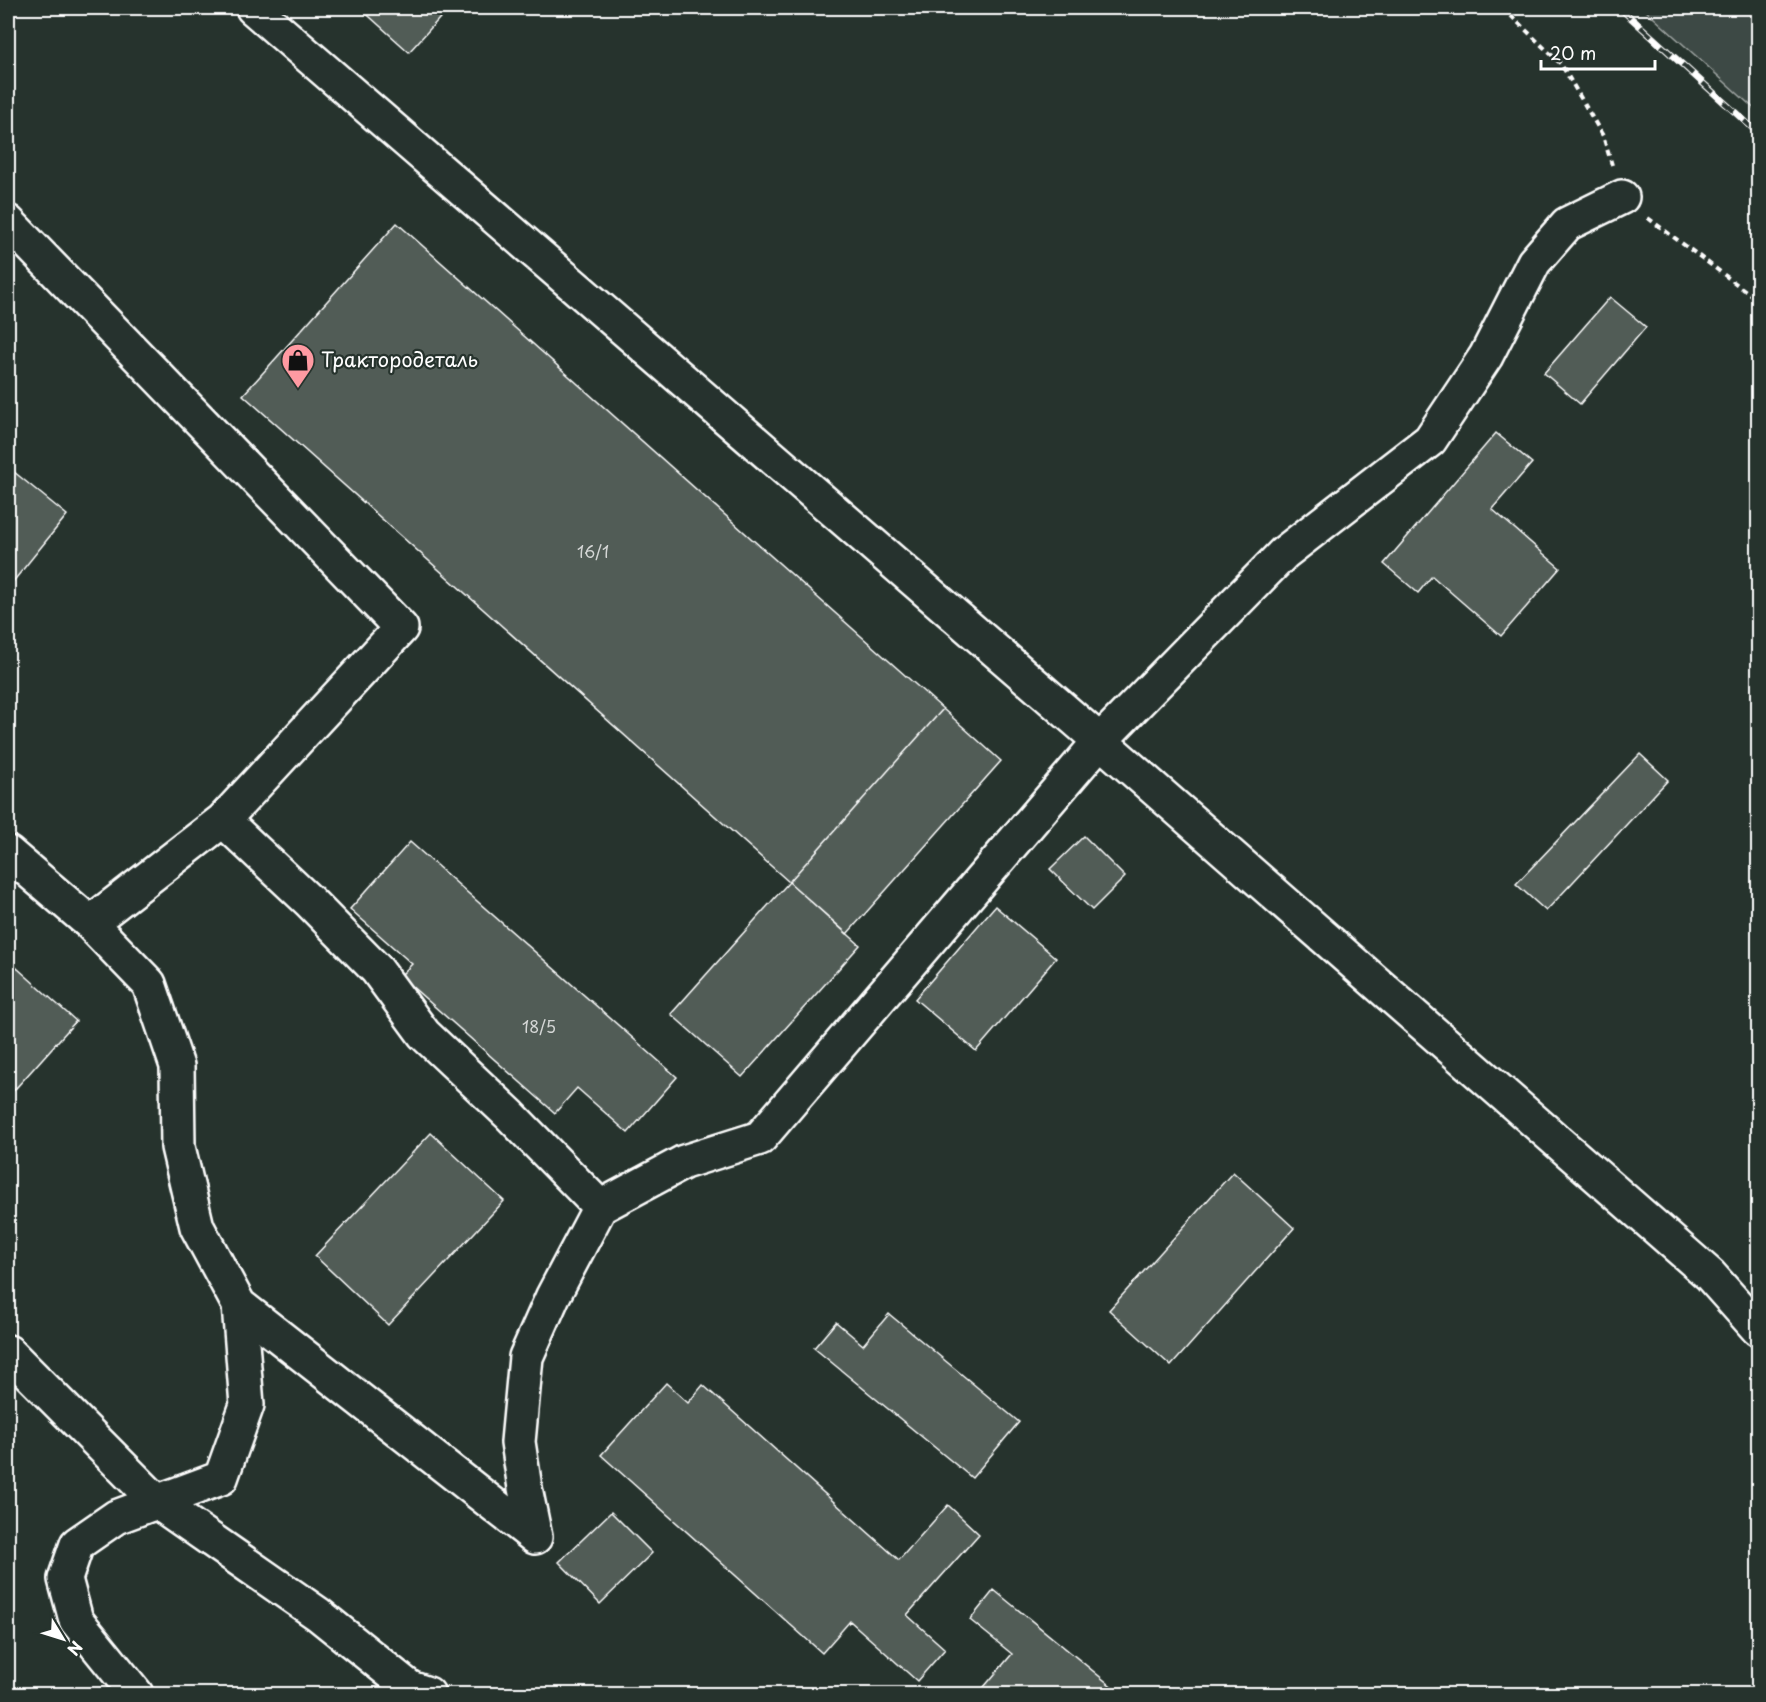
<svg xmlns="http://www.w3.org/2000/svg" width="1766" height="1702" viewBox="0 0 1766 1702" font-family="'Playpen Sans',sans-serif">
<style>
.green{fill:#3e4944;stroke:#9ea4a2;stroke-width:1.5}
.building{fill:#515c57;stroke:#fff;stroke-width:1.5}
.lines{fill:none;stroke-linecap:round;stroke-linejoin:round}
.minor-casing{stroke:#fff;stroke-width:38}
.path{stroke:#fff;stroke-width:4;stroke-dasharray:6 4.5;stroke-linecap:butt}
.minor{stroke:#26332d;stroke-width:33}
.rail-casing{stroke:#fff;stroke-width:7}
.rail{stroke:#26332d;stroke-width:4.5;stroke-dasharray:14;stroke-linecap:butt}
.labels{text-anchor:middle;stroke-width:4.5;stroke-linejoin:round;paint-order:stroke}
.number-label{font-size:16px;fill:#d4d6d5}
.poi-label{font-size:20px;fill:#fff;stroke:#26332d;text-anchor:start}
</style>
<rect width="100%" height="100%" fill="#26332d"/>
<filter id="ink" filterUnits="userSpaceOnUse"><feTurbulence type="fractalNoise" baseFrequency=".0167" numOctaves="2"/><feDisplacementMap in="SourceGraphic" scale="12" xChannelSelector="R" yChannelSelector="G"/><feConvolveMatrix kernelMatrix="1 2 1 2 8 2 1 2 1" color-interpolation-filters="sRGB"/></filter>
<g filter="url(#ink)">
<path class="green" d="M1643,8H1758V112Z"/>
<path class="building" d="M360,8H449L409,52Z
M397,223L943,709L789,882L243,395Z
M1610,297L1646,327L1580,404L1544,373Z
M1496,433L1532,463L1492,509L1560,568L1501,636L1432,576L1418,593L1384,564Z
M8,467L67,515L8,588Z
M943,709L1001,761L847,934L789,882Z
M1640,754L1668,780L1546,911L1516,884Z
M1084,836L1125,877L1092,910L1050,869Z
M410,842L677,1077L628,1133L577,1088L555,1113L400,976L412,964L350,909Z
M789,882L860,945L742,1077L671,1014Z
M995,906L1056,958L976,1051L915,999Z
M8,960L76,1021L8,1097Z
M431,1133L504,1201L388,1325L315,1256Z
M1233,1172L1294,1228L1171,1366L1109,1310Z
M889,1314L1019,1422L972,1478L814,1348L836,1322L863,1345Z
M666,1383L688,1403L703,1385L899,1560L948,1505L979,1534L907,1615L945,1649L917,1681L850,1621L822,1653L601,1455Z
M611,1512L652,1553L600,1604L559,1562Z
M994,1590L1121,1694H1039L1031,1689L1027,1694H978L1012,1654L970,1620Z"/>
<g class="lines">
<defs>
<path id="minor" d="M253,8L1100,741L1710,1275L1758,1329
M8,222L401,628L223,820L90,923L8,853
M223,820L309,901L377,970L424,1034L510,1115L600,1207L553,1296L526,1357L518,1442L525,1488L535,1537
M90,923L149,984L177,1066L178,1147L197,1227L239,1305L247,1405L221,1478L116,1517L77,1544L65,1579L76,1620L136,1694
M600,1207L684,1162L760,1138L1100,741L1284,553L1430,440L1486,356L1534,262L1567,224L1622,197
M239,1305L535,1537
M8,1352L157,1502L318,1614L410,1688L428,1694"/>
</defs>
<use href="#minor" class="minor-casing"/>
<path class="path" d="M1503,8L1561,64L1603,136L1612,165
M1648,218L1758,300"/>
<use href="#minor" class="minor"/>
<defs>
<path id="rail" d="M1620,8L1758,133"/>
</defs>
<use href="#rail" class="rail-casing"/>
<use href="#rail" class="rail"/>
</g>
</g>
<defs>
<symbol id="shop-pin" viewBox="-11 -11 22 30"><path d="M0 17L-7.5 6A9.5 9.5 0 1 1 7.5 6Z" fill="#ff9aa2" stroke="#26332d"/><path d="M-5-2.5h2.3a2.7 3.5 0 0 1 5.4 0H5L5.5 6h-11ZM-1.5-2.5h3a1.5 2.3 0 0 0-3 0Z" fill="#111"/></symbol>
</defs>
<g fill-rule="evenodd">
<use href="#shop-pin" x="279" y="341" width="38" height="52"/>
</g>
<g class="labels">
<g class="number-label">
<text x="593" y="558">16/1</text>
<text x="539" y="1033">18/5</text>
</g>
<g class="poi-label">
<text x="321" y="367">Трактородеталь</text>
</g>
</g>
<rect width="1766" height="1702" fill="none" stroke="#26332d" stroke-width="30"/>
<rect x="15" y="15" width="1736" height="1672" fill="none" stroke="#fff" stroke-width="2" filter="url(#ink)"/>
<g transform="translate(63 1639) rotate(128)" stroke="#26332d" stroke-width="4.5" paint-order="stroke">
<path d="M0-4.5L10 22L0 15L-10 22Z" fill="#ffffff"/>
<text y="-9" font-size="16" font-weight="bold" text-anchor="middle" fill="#ffffff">N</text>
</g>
<path d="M1541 60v9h114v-9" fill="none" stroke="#ffffff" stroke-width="3"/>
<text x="1550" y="60" font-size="18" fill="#ffffff" stroke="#26332d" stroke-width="4.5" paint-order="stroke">20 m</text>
</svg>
